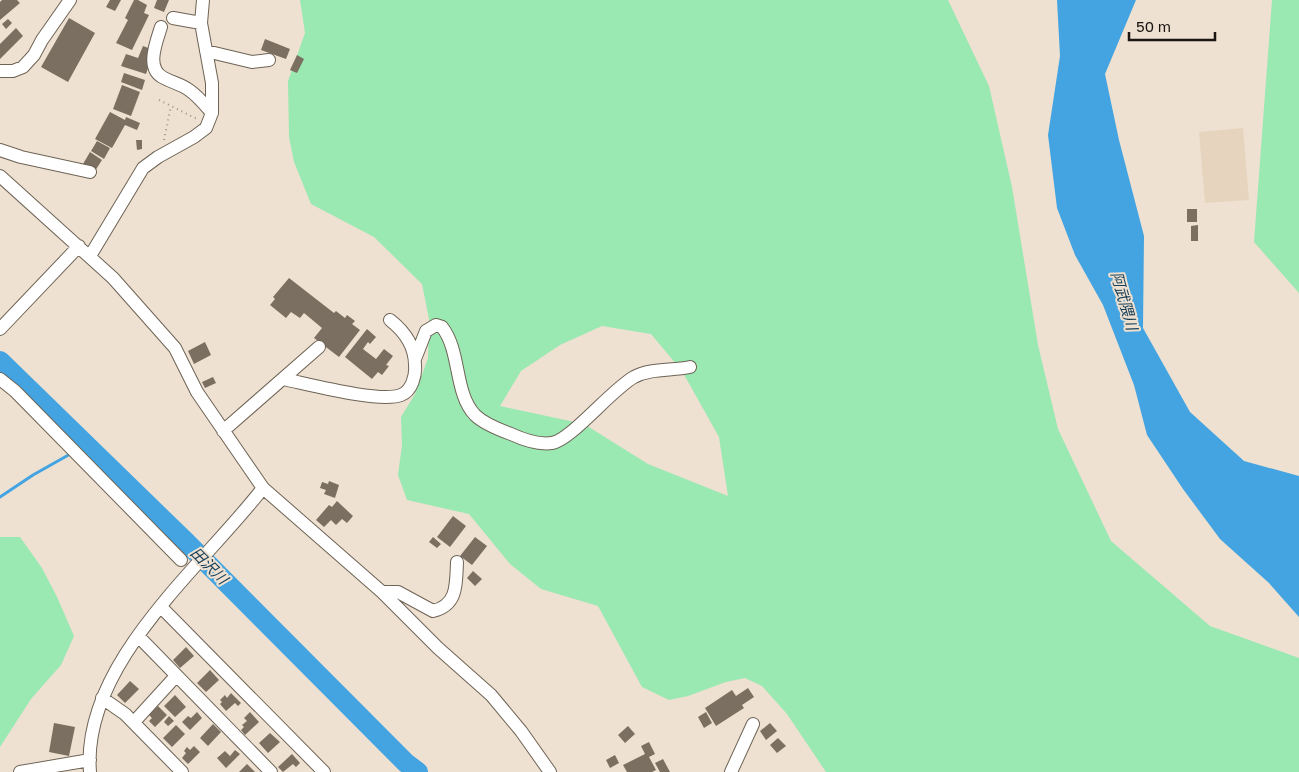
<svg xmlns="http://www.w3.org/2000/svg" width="1299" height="772" viewBox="0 0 1299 772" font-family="'Golos Text','Noto Sans JP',sans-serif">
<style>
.built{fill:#e6d4be}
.green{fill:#9ae8b2;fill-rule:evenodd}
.water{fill:#43a4e1}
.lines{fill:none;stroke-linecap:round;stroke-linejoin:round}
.stream{stroke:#43a4e1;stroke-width:3}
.river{stroke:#43a4e1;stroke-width:20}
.building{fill:#7b6f61}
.minor-casing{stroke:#6e6355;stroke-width:14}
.path{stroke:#9b9286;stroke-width:2;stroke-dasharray:1 4;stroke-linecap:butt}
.minor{stroke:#fff;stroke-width:12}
.labels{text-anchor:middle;stroke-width:4;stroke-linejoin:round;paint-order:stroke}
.water-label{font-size:15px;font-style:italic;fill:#163e57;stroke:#eee1d1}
</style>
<rect width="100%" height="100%" fill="#eee1d1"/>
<path class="built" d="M1243,128L1249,200L1205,203L1199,132Z"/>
<path class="green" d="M300,0H948L989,86L1012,187L1038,345L1058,429L1111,541L1210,626L1299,658V772H826L787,714L762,686L745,678L726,682L688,696L669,700L642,687L598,606L541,589L510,564L469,514L407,500L398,475L402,445L401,417L415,394L428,358L429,319L422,284L374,237L311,204L294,162L289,137L288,81L305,33ZM602,326L651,334L682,371L719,437L728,496L648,464L584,424L500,406L521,371L560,345Z
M1272,0H1299V293L1254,242Z
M0,537H20L42,568L57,597L74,636L61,665L31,699L0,747Z"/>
<path class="water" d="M1057,0H1136L1105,74L1119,140L1144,236L1143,328L1190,412L1244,461L1299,476V617L1269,583L1220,539L1183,489L1147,435L1134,385L1103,305L1075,255L1057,208L1048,135L1060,56Z"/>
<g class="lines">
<path class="stream" d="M77,450L85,445
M0,497L33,475L72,453"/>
<path class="river" d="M0,361L186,542L406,763L418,772"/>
</g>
<path class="building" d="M2,0H17L20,3L0,20V2Z
M110,0H121L115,11L106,7Z
M134,0H138L147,5L144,13L149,15L132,50L116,43L128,20L125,18Z
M157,0H169L164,12L154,8Z
M69,18L95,33L68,82L41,67Z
M8,19L12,23L6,29L2,24Z
M16,28L23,36L0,59V44Z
M265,39L290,49L286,59L261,50Z
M143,46L151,49L147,61L150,62L146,74L121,66L126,54L138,58Z
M297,55L304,59L297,73L290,70Z
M124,73L145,80L142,90L121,82Z
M122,85L140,92L131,116L113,109Z
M110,112L125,120L126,117L140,123L137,130L125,125L112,148L95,139Z
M136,140H142V149L137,150Z
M97,141L110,148L104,159L91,151Z
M90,152L102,160L95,171L83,164Z
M1187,209H1197V222H1187Z
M1198,225V241H1191V226Z
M289,278L334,313L336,311L345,318L347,315L355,321L352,324L360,330L339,357L314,338L322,328L304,313L300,318L291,312L286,318L270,305L275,299L273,297Z
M367,329L376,337L370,344L368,342L363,349L376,359L384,349L393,356L386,365L389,366L382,375L378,372L372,379L345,357Z
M205,342L211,355L194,364L188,351Z
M213,377L216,383L205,388L202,382Z
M329,481L339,485L335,498L324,494L326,490L320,488L322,482L328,484Z
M337,501L353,516L347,523L342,519L336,525L331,520L324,527L316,520L329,505L332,507Z
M453,516L466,526L450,547L437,537Z
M433,537L441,544L437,548L429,542Z
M475,537L487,546L472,565L460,556Z
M473,571L482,579L475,586L467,578Z
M186,647L194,656L180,668L173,660Z
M210,670L219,680L206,692L197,683Z
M130,681L139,689L125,703L117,695Z
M748,688L754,697L742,705L744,708L716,726L705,708L732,690L736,696Z
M231,693L241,703L238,706L235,703L226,711L220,704L222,702L220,700L225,695L227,698Z
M175,695L186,707L175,717L164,706Z
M158,706L167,715L155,727L149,721L152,718L149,715Z
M197,712L202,718L190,730L182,722L188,716L191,718Z
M250,712L259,722L245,735L241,730L244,727L242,725L247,721L244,718Z
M706,712L712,723L704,728L698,717Z
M169,716L174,721L168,726L164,722Z
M54,723L75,727L69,756L49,752Z
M770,723L777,731L766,740L760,731Z
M213,724L221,732L208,746L200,738Z
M176,725L185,734L172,747L163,738Z
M628,726L635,734L625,743L618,735Z
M270,733L280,742L268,753L259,743Z
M778,738L786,746L777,753L770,745Z
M649,742L655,754L649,757L656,770L652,772H627L623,765L645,754L641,746Z
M194,746L200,752L188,764L182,758L186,753L184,751L187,747L190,750Z
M235,750L240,754L226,768L217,758L225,751L230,756Z
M292,754L300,763L296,767L293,764L283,772L278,767Z
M615,755L619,763L610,768L606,760Z
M663,759L670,772H660L655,763Z
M247,764L255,772H239Z"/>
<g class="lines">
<defs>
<path id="minor" d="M173,18L201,23
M161,27C156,43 145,69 164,78C173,83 181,84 189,90C198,96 205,105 212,113
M206,51L252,62L269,60
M0,71H13L23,67L34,55L42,40L70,0
M0,150L21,157L90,172
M0,176L113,278L175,348L197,392L263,488L382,592L438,648L491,695L521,731L550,772
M90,256L143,168L158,157L194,137L206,128L212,113V83L201,23L203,0
M0,329L79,246
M415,359L426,331L436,325L442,327C461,351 454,393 475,415C484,424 500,430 511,434C524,440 538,445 552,443C571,440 611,390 634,377C651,368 672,371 690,367
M0,379L15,391L181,560
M283,379C308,384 379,403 401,395C412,391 416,375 415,365C415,345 404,331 390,320
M223,431L319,347
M382,592H398L433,611C458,605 456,584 457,562
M161,607L324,772
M138,636L271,772
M102,698L125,714L182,772
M134,722L176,676
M20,772L90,760
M90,772C81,664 202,567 263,488
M731,772L753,724"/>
</defs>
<use href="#minor" class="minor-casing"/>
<path class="path" d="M159,100L197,119
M164,140L171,106"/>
<use href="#minor" class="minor"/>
</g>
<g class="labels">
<g class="water-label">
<text transform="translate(1124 301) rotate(74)" y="5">阿武隈川</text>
<text transform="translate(209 566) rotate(45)" y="5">田沢川</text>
</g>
</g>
<path d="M1129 32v8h86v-8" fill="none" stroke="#1b1611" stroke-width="2.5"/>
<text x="1136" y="32" font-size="15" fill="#1b1611" stroke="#eee1d1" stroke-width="4" paint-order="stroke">50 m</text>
</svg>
